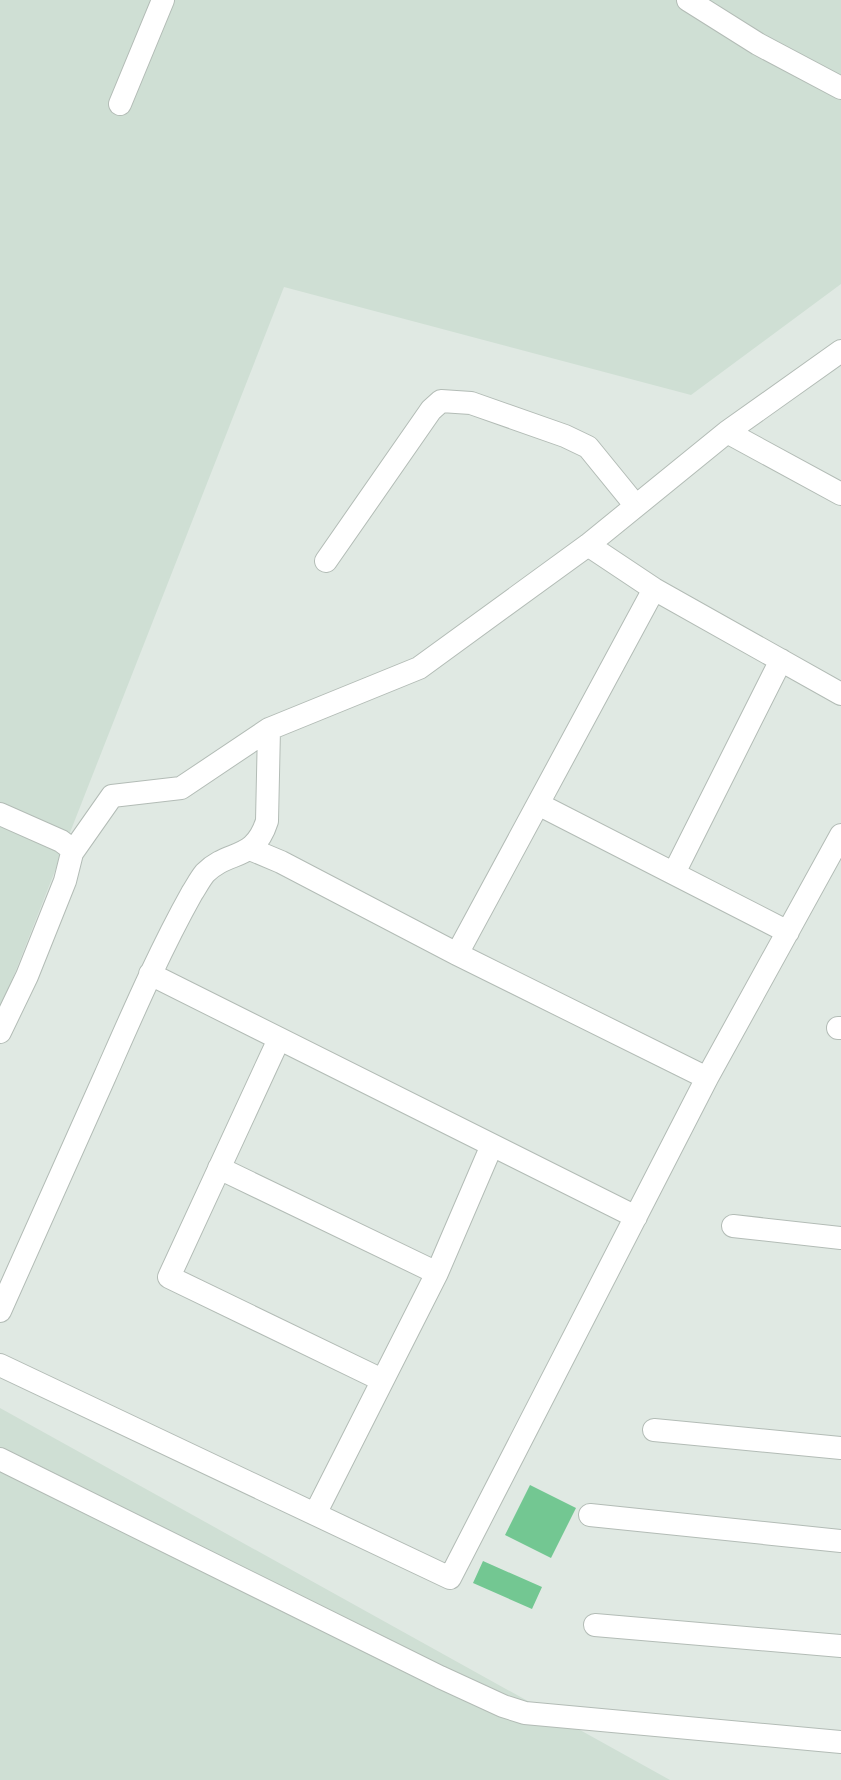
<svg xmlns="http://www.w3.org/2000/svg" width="841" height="1780" viewBox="0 0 841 1780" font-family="'Golos Text',sans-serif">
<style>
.built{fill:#cfdfd4}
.building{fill:#73c792}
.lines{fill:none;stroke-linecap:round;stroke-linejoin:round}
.minor-casing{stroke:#b3bcb6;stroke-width:24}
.minor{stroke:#fff;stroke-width:22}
</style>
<rect width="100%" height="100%" fill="#e0e9e3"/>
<path class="built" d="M0,0H841V284L691,395L284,287L0,1011Z
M0,1408L670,1780H0Z"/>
<path class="building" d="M530,1485L576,1508L551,1558L505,1535Z
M483,1561L542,1587L532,1609L473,1583Z"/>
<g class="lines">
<defs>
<path id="minor" d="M688,0L758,44L841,88
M120,104L163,0
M727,432L841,494
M588,545L654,589L841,694
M326,561L431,410L441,401L471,403L565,436L588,447L636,506
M538,804L788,932
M0,814L61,841L69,847L72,853L65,881L27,976L0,1032
M250,849L281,862L457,954L707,1078
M72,853L112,796L181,788L269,729L419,668L588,545L727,432L841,351
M674,873L781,660
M457,954L654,589
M150,974L636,1217
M838,1028H841
M279,1039L169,1277L382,1380
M219,1168L437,1273L315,1514
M733,1226L841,1238
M437,1273L492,1145
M0,1311C35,1233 70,1155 105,1076C132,1015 159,952 192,893C196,887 200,879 205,873C229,849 254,862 267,821L269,729
M0,1365L450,1578L707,1078L841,835
M654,1430L841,1448
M0,1459L440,1677L503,1706L525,1713L841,1742
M590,1515L841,1541
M595,1625L841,1646"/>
</defs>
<use href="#minor" class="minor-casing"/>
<use href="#minor" class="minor"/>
</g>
</svg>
